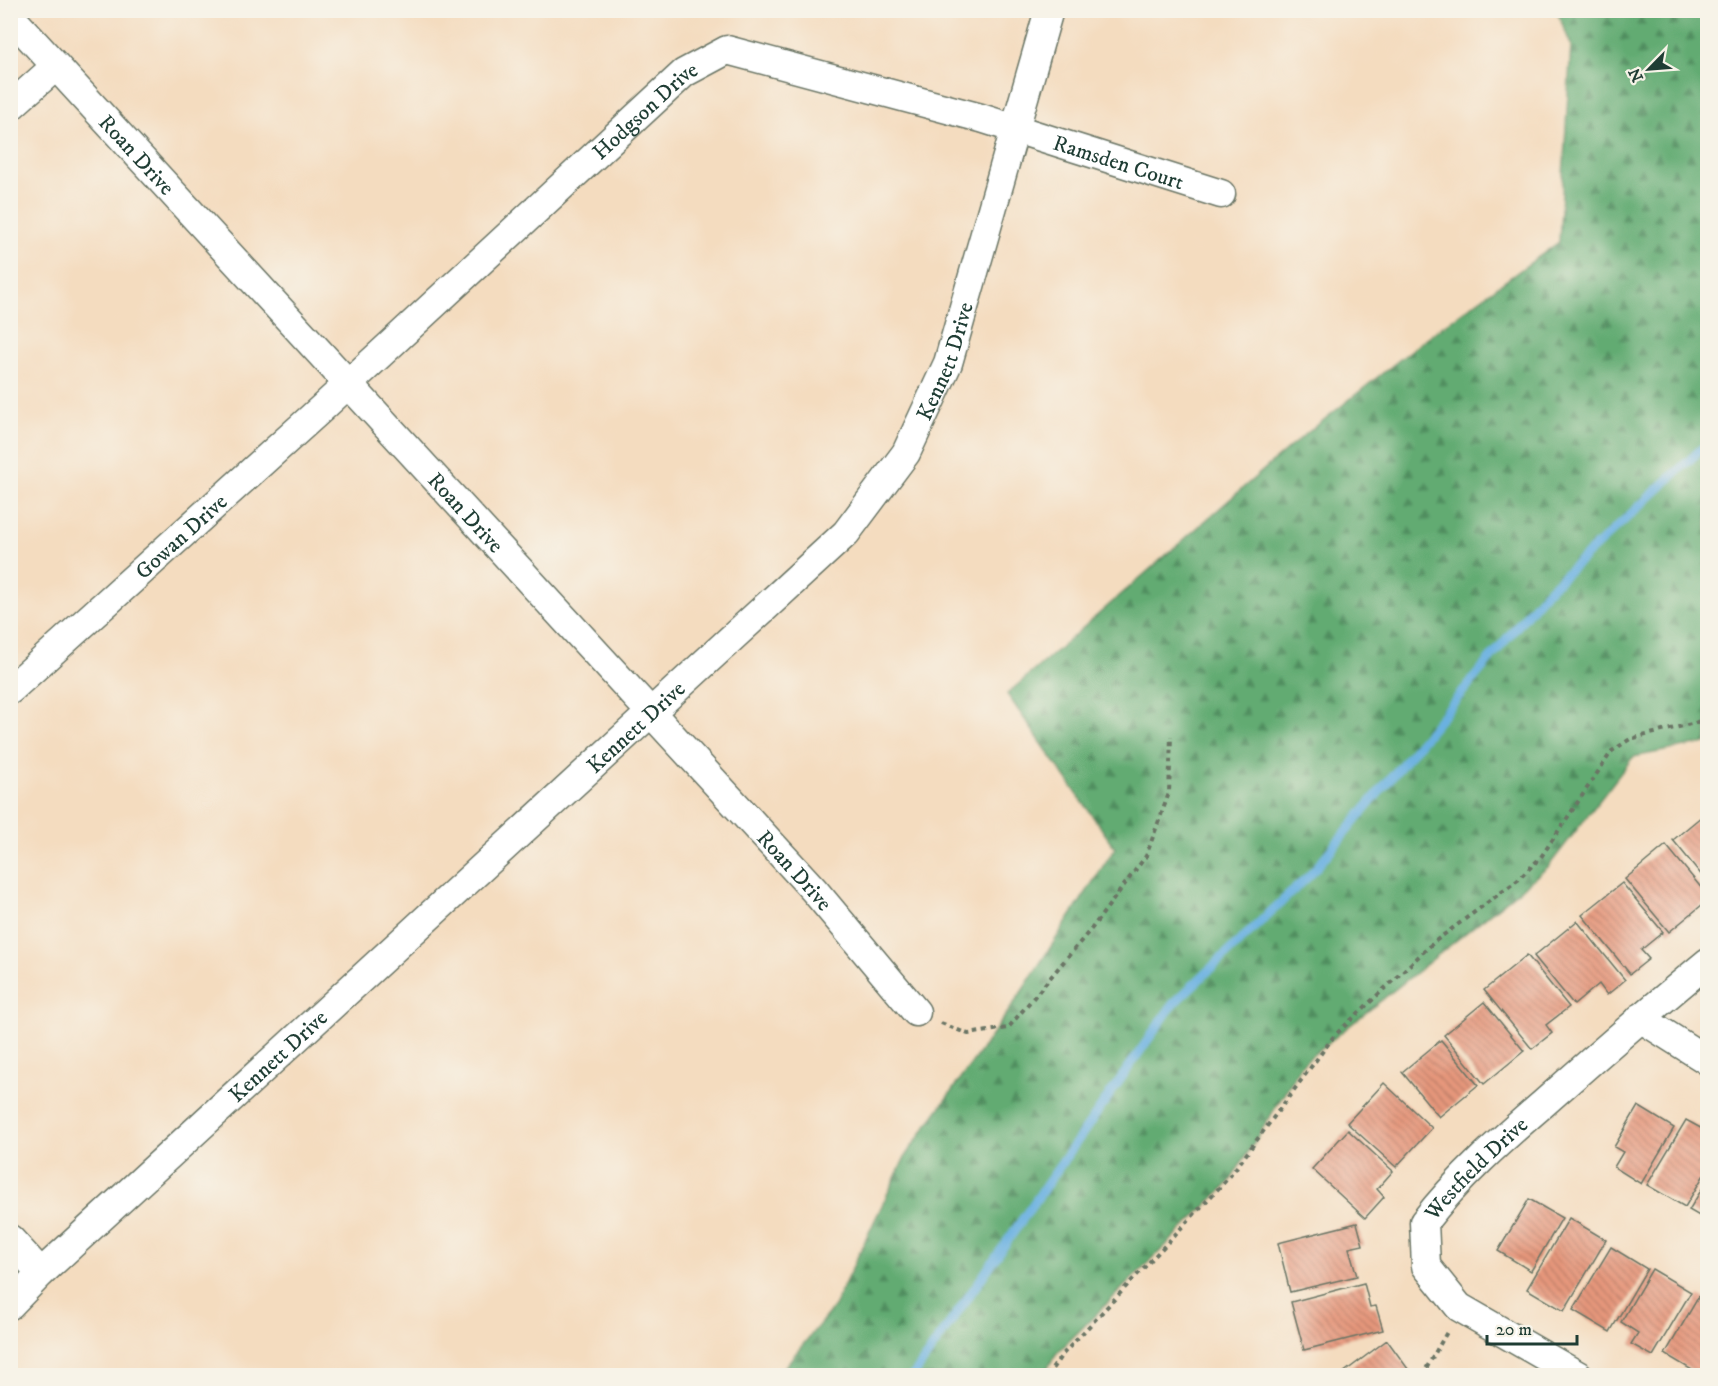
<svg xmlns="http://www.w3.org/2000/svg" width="1718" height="1386" viewBox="0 0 1718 1386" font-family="'IM FELL DW Pica',serif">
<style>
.forest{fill:url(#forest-firs);stroke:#407453;stroke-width:1.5}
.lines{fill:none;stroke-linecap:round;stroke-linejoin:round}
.stream{stroke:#6bb1e1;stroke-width:9}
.building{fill:url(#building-back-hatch)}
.minor-casing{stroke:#6a7565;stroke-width:31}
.path{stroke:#6a7565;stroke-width:4;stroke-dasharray:4.5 4.5;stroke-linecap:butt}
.minor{stroke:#fff;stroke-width:28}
.labels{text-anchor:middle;stroke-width:4.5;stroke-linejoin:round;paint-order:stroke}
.street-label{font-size:22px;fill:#1f3d34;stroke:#f7f3e8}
</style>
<defs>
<pattern id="forest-firs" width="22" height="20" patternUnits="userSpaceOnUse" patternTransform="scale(1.5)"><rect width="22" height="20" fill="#62ab72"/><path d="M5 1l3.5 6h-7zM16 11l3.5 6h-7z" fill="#508c5e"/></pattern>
<pattern id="building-back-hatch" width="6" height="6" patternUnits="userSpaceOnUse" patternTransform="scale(1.5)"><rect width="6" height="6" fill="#e6977c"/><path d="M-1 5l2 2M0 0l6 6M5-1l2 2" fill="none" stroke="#ba7c66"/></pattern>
</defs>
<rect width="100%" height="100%" fill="#f7f3e8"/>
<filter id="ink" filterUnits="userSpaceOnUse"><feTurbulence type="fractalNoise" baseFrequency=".0167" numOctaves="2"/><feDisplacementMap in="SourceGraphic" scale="12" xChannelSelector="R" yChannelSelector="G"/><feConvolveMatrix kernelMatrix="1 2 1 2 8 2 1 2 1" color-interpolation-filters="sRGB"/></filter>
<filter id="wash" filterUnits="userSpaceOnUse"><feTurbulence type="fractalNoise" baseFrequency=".008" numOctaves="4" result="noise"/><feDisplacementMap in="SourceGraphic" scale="24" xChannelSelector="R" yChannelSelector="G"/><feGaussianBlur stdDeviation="1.35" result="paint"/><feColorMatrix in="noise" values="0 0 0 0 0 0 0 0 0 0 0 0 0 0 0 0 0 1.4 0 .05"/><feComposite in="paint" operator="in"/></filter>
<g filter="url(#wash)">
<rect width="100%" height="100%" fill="#f4dcbf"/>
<path class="forest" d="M1557,11H1707V743L1633,757L1548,867L1303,1063L1229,1183L1056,1354L1043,1375H778L833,1308L906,1155L1011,1008L1115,848L1007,694L1291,446L1428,337L1559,242L1571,45Z"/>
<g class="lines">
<path class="stream" d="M1703,10L1708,21
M913,1376L1173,1004L1310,875L1544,594L1708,443"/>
</g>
<g id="blocks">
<path class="building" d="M1708,811V883L1673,840Z
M1666,845L1708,896V900L1669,932L1625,879Z
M1622,883L1663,932L1641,950L1649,959L1630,974L1582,915Z
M1577,921L1625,980L1607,995L1599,984L1574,1005L1534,956Z
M1527,955L1569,1007L1546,1025L1552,1033L1532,1049L1484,990Z
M1484,1002L1524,1051L1484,1084L1444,1035Z
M1441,1040L1478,1085L1439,1117L1402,1072Z
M1384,1083L1432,1128L1396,1167L1347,1123Z
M1638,1106L1674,1128L1641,1184L1614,1167L1623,1152L1614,1147Z
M1686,1120L1708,1132V1168L1685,1207L1647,1185Z
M1348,1130L1393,1171L1377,1189L1384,1197L1365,1218L1312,1169Z
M1708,1179V1221L1689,1210Z
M1529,1199L1562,1218L1531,1271L1498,1251Z
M1569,1218L1606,1240L1564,1311L1527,1289Z
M1357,1223L1363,1245L1349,1248L1357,1276L1290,1292L1278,1243Z
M1611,1247L1647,1269L1610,1332L1573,1310Z
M1652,1269L1691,1292L1653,1356L1631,1344L1638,1333L1621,1322Z
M1364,1283L1370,1307L1376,1306L1383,1330L1304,1350L1291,1302Z
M1699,1296L1708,1301V1367L1702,1376L1665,1354Z
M1387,1340L1411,1373L1407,1376H1339Z"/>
</g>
</g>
<g filter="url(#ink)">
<use href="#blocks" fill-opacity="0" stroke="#6a7565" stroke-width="1.5"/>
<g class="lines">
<defs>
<g id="minor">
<path id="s1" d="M10,16L814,890L916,1012"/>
<path d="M10,107L56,66"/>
<path id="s2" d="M10,690L321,409L684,73L727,50L981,118L1221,194"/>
<path d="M1640,1018L1708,1061"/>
<path d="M10,1239L41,1273"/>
<path id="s3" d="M10,1305L41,1273L846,533L906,453L948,363L1049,10"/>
<path id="s4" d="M1579,1376L1459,1307L1426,1266L1424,1222C1459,1177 1501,1140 1544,1103C1598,1055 1652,1008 1708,962"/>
</g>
</defs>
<use href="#minor" class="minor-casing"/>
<path class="path" d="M941,1023L968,1034L1008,1028L1092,928L1146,856L1169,793L1171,736
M1047,1376L1062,1355L1230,1176L1334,1036L1434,942L1518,880L1541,857L1612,751L1630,739L1695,723L1708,717
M1422,1376L1447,1332"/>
<use href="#minor" class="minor"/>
</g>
</g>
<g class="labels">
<g class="street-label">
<text dy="8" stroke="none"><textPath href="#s2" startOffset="860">Hodgson Drive</textPath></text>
<text dy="8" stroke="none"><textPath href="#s1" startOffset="188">Roan Drive</textPath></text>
<text dy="8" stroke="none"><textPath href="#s2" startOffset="1370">Ramsden Court</textPath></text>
<text dy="8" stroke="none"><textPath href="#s3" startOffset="1338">Kennett Drive</textPath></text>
<text dy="8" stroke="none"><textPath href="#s1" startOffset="674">Roan Drive</textPath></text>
<text dy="8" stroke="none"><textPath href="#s2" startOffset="230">Gowan Drive</textPath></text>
<text dy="8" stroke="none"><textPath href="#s3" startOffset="852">Kennett Drive</textPath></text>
<text dy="8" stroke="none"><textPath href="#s1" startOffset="1160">Roan Drive</textPath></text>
<text dy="8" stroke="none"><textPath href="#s3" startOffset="366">Kennett Drive</textPath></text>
<text dy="8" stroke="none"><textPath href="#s4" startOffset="310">Westfield Drive</textPath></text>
</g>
</g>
<rect width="1718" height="1386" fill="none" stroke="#f7f3e8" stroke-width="36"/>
<g transform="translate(1649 69) rotate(245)" stroke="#f7f3e8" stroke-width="4.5" paint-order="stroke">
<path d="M0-4.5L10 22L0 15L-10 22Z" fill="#1f3d34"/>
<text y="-9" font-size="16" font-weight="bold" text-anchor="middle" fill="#1f3d34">N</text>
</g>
<path d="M1487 1335v9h90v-9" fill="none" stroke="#1f3d34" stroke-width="3"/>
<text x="1496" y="1335" font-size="18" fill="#1f3d34" stroke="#f7f3e8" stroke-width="4.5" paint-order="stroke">20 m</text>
</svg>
